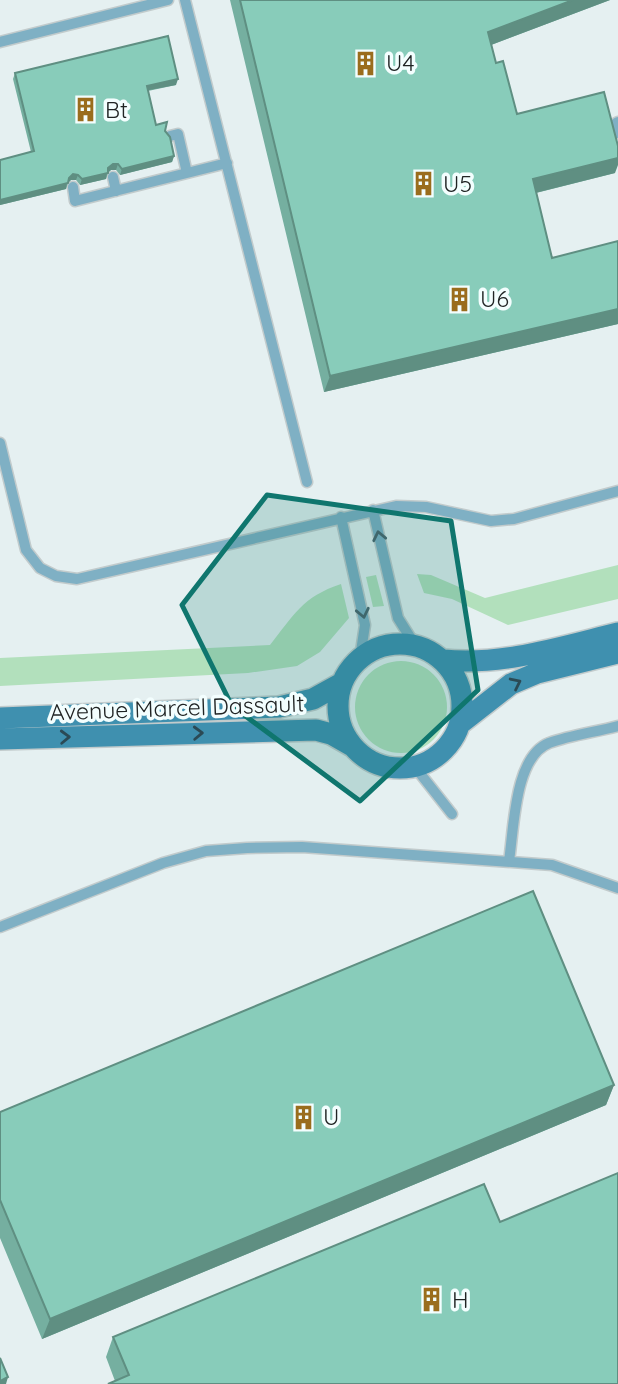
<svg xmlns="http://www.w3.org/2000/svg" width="618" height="1384" viewBox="0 0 618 1384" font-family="Quicksand,sans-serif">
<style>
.green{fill:#b2e0bc}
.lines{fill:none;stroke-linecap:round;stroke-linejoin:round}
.service-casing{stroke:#c2cbcc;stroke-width:13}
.secondary-casing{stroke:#c2cbcc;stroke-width:24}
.service{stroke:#7fb0c4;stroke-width:10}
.secondary{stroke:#3f90af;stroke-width:21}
.wall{fill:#75afa0}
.shaded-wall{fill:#5f8f82}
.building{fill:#88ccba;stroke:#5f8f82;stroke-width:2}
.oneway{stroke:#4b636c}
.oneway2{stroke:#2b4a55}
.marked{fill:#0f766e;fill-opacity:0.2;stroke:#0f766e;stroke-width:5;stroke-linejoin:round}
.labels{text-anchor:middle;stroke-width:7;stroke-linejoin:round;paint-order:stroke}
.poi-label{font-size:23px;fill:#202424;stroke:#f3fefe;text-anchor:start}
.street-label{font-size:23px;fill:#202424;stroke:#f3fefe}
</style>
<rect width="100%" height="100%" fill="#e5f0f1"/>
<path class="green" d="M618,565V599L508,625L452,599L424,593L417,574L431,575L485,598Z
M376,575L384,606L373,607L366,577Z
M341,584L349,618L320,652L297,666L248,673L0,686V658L270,645C294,615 302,597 341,584Z
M355 707a46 46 0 1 1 92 0a46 46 0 1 1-92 0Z"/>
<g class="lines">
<defs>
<path id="service" d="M185,0L307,482
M0,42L168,0
M618,122L616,123L618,133
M170,136L178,134L187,173
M113,177L116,191
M73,187L75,201L227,163
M0,443L26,550L40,568L56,576L77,579L396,506L426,507L491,521L514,519L618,491
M373,510L398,618L415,645
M341,517L365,625L360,658
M415,767L452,814
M509,861C514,829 514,757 549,743C571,735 596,732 618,726
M0,927L163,863L206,851L247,848L302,847L552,865L618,888"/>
<path id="secondary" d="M338 706a62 62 0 1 1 124 0a62 62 0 1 1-124 0Z
M443,660C502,666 561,647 618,633
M0,718L279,707L313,699L342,683
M461,723L511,684L537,673L618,653
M0,739L316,730L331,734L352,746"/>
</defs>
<use href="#service" class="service-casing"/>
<use href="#secondary" class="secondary-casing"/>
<use href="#service" class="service"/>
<use href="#secondary" class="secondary"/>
</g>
<path class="wall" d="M230,0H610L491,45L496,63L517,114L615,173L536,193L552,258L618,241V324L324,392Z
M15,73L176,85L148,91L156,125L165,131L174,156L172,162L120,175L116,170H111L108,173L106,179L80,185L76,180H71L68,183L66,189L0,205V160L31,152L13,79Z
M614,1085L606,1105L42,1339L0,1238V1112Z
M500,1222L115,1381L106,1357L113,1337Z"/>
<path class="shaded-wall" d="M573,0H610L483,48L488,32Z
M178,79L176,85L144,91L147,86Z
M174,156L172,162L120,175L122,169Z
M618,158V165L615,173L527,195L533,179Z
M113,164H118L116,170H111L107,173L106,179L80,185L82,179L108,168Z
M73,174L78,175L76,180H71L67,183L66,189L0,205V200Z
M618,309V324L324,392L330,376Z
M614,1085L606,1105L42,1339L50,1319Z
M8,1377L6,1384H0V1381Z"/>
<path class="building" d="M240,0H573L488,32L496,63L503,61L517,114L604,92L618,146V158L533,179L552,258L618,241V309L330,376Z
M168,36L178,79L147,86L156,125L167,122L165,131L170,137L174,156L122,169L118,164H113L108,168V173L82,179L78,175L73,174L69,178L68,183L0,200V160L34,151L15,73Z
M533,891L614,1085L50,1319L0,1200V1112Z
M618,1173V1384H108L129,1375L113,1337L484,1184L500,1222Z
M0,1358L8,1377L0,1381Z"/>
<defs><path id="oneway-chevron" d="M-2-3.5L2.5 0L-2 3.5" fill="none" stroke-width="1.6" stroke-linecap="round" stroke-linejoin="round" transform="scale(1.75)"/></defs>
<g class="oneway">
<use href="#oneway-chevron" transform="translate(379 536) rotate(-102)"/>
<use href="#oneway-chevron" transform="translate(363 613) rotate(78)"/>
</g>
<g class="oneway2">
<use href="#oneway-chevron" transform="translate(516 683) rotate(-26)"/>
<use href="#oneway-chevron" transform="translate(198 733) rotate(-2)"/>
<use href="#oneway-chevron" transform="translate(65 737) rotate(-2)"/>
</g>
<path class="marked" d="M267,495L451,521L478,690L360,801L232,706L182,605Z"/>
<defs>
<symbol id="building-bare" viewBox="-9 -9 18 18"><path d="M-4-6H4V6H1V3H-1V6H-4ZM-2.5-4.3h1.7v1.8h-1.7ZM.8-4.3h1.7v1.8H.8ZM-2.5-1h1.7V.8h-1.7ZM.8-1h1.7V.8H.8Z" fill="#9a6d1d" stroke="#f3fefe" stroke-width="2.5" paint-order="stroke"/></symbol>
</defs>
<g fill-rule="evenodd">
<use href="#building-bare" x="348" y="46" width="35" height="35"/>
<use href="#building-bare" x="68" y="92" width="35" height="35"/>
<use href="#building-bare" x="406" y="166" width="35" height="35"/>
<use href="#building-bare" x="442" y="282" width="35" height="35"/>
<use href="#building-bare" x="286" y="1100" width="35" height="35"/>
<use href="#building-bare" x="414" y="1282" width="35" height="35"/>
</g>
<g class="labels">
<g class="poi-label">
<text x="386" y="71">U4</text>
<text x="105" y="118">Bt</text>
<text x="443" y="192">U5</text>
<text x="480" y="307">U6</text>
<text x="323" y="1125">U</text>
<text x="452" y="1308">H</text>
</g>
<g class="street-label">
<text transform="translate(177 708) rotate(-2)" y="8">Avenue Marcel Dassault</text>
</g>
</g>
</svg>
